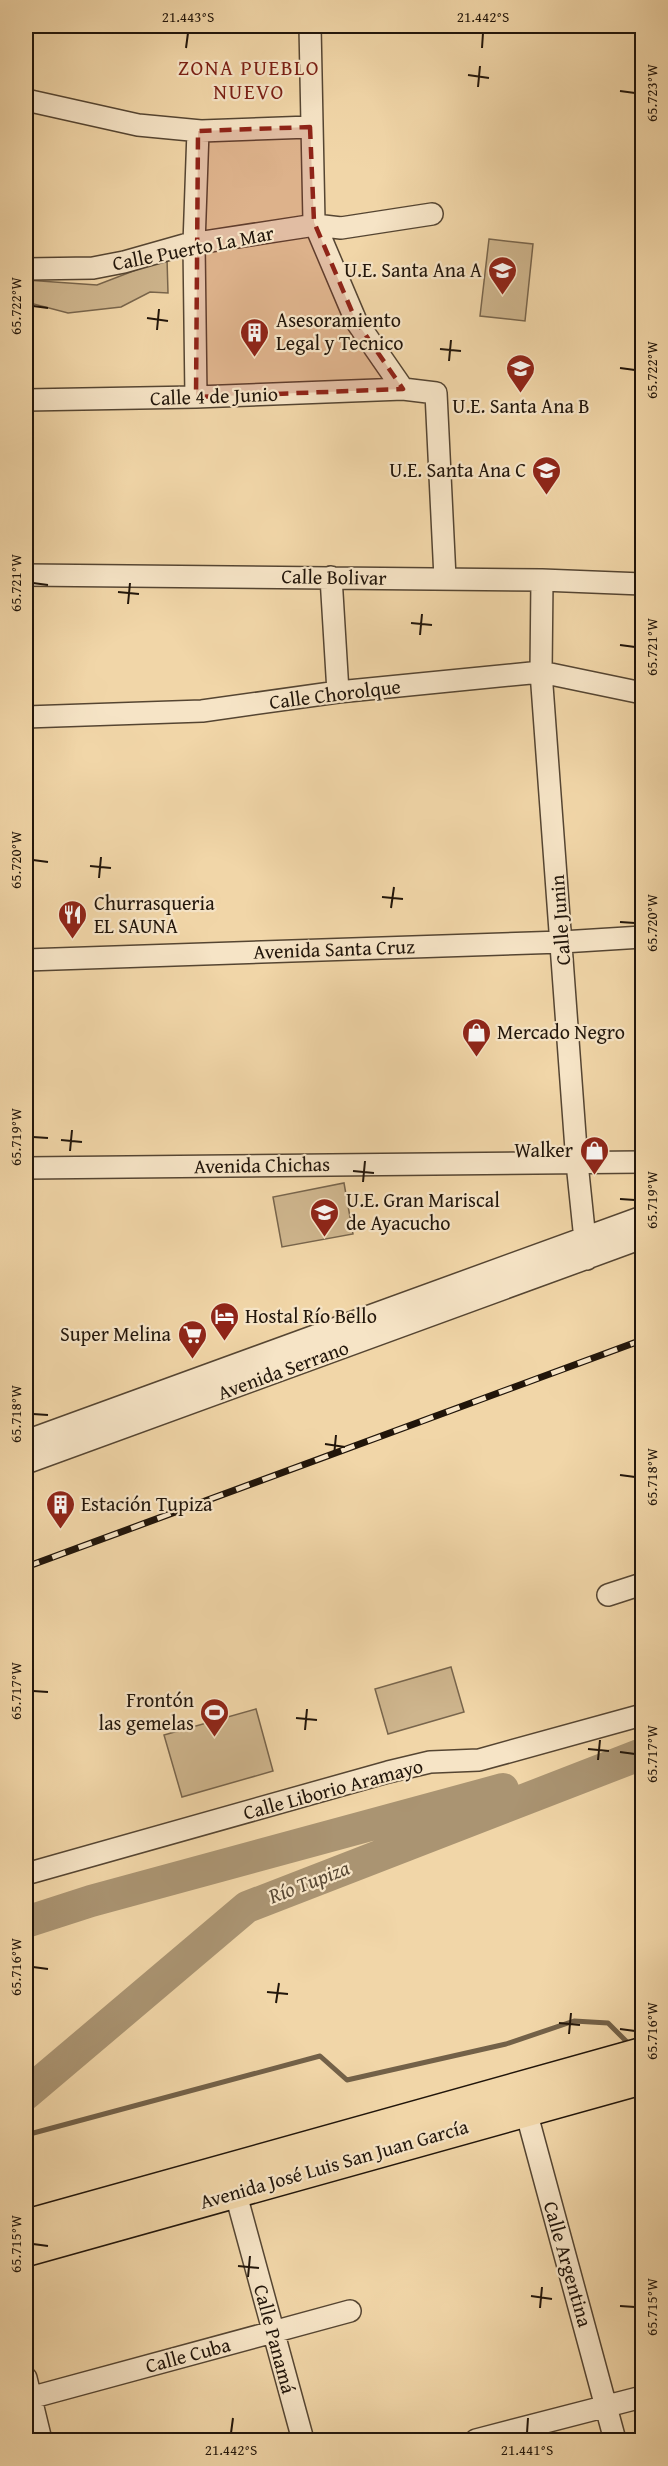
<svg xmlns="http://www.w3.org/2000/svg" width="668" height="2466" viewBox="0 0 668 2466" font-family="'Gentium Book Plus',serif">
<style>
.green{fill:#ceb58d;stroke:#78654c;stroke-width:1.5}
.lines{fill:none;stroke-linecap:round;stroke-linejoin:round}
.stream{stroke:#736148;stroke-width:5}
.river{stroke:#aa9472;stroke-width:32}
.minor-casing{stroke:#554532;stroke-width:24}
.highway-casing{stroke:#21150a;stroke-width:33}
.minor{stroke:#f6e4c6;stroke-width:21}
.highway{stroke:#f1d6a8;stroke-width:30}
.rail-casing{stroke:#21150a;stroke-width:7}
.rail{stroke:#f6e4c6;stroke-width:4.5;stroke-dasharray:14;stroke-linecap:butt}
.marked{fill:#8f2418;fill-opacity:0.2;stroke:#8f2418;stroke-width:4.5;stroke-dasharray:12 8;stroke-linejoin:round}
.ticks{fill:none;stroke:#21150a;stroke-width:2}
.labels{text-anchor:middle;stroke-width:4.5;stroke-linejoin:round;paint-order:stroke}
.street-label{font-size:20px;fill:#21150a;stroke:#f6e4c6}
.poi-label{font-size:20px;fill:#21150a;stroke:#f6e4c6;text-anchor:start}
.neighbourhood-label{font-size:21px;letter-spacing:1.5px;fill:#7a1f14;stroke:#f6e4c6}
.water-label{font-size:21px;font-style:italic;fill:#584834;stroke:#f6e4c6}
.neatline{fill:none;stroke:#21150a;stroke-width:2}
.ticks-label{font-size:15px;text-anchor:middle;fill:#21150a}
</style>
<rect width="100%" height="100%" fill="#f1d6a8"/>
<filter id="stains"><feTurbulence type="fractalNoise" baseFrequency=".00333" numOctaves="4"/><feColorMatrix values="0 0 0 0 .2 0 0 0 0 .09 0 0 0 0 .02 0 0 0 .5 -.17"/></filter>
<radialGradient id="worn" r=".72"><stop offset=".6" stop-color="#630" stop-opacity="0"/><stop offset="1" stop-color="#630" stop-opacity=".3"/></radialGradient>
<path class="green" d="M489,239L533,244L525,321L480,316Z
M167,258L168,293L150,292L121,307L68,313L26,302V280L97,285Z
M344,1183L353,1234L282,1247L273,1197Z
M451,1667L464,1712L388,1734L375,1689Z
M256,1709L273,1771L182,1797L164,1735Z"/>
<g class="lines">
<path class="stream" d="M26,2135L320,2056L347,2080L506,2044L574,2021L608,2023L628,2043"/>
<path class="river" d="M26,1922L91,1901L503,1789
M26,2094L247,1907L642,1754"/>
<defs>
<path id="minor" d="M310,26L314,222L356,321L403,389L436,393L445,578
M26,100L138,125L201,131L310,127
M26,269L93,268L124,262L184,245L315,225L341,228L432,214
M196,397L194,244L198,131
M26,400L196,397L403,389
M26,575L542,580L642,584
M331,577L338,692
M542,580L541,672L577,1163L587,1259
M26,717L202,711L338,692L541,672L642,693
M26,960L562,942L642,937
M26,1168L642,1162
M26,1441L642,1217
M26,1463L642,1238
M608,1595L642,1584
M26,1874L388,1772L430,1762L479,1760L642,1715
M523,2100L615,2440
M232,2180L303,2440
M26,2378L41,2440
M26,2399L350,2311
M476,2440L642,2397"/>
<path id="highway" d="M26,2225L642,2053
M26,2251L642,2079"/>
</defs>
<use href="#minor" class="minor-casing"/>
<use href="#highway" class="highway-casing"/>
<use href="#minor" class="minor"/>
<use href="#highway" class="highway"/>
<defs>
<path id="rail" d="M26,1567L642,1340"/>
</defs>
<use href="#rail" class="rail-casing"/>
<use href="#rail" class="rail"/>
</g>
<path class="marked" d="M310,127L314,222L356,321L403,389L196,397L198,131Z"/>
<path class="ticks" d="M186,48L188,33M482,48L483,33M468,75L489,78M478,87L480,66M620,91L635,93M33,306L48,308M147,318L168,321M157,330L159,309M440,349L461,351M449,361L451,340M620,368L635,370M33,583L48,585M118,592L139,594M128,604L130,583M411,623L432,625M420,635L422,614M620,645L635,647M33,860L48,862M90,866L111,868M99,878L101,857M382,897L403,899M391,908L394,887M620,922L635,923M33,1137L48,1138M61,1140L82,1142M70,1151L72,1130M353,1171L374,1173M363,1182L365,1161M620,1199L635,1200M33,1414L48,1415M325,1444L345,1447M334,1456L336,1435M620,1475L635,1477M33,1691L48,1692M296,1718L317,1720M305,1730L307,1709M588,1749L609,1751M620,1752L635,1754M598,1760L600,1740M33,1967L48,1969M267,1992L288,1994M276,2003L279,1983M559,2023L580,2025M620,2029L635,2031M569,2034L571,2013M33,2244L48,2246M238,2266L259,2268M248,2277L250,2256M531,2296L552,2299M620,2306L635,2307M540,2308L542,2287M231,2433L233,2418M527,2433L528,2418"/>
<defs>
<symbol id="school-pin" viewBox="-11 -11 22 30"><path d="M0 17L-7.5 6A9.5 9.5 0 1 1 7.5 6Z" fill="#8f2418" stroke="#f6e4c6"/><path d="M0-5L7-2L0 1L-7-2ZM-4 1L0 2.5L4 1V4Q0 6-4 4Z" fill="#fff"/></symbol>
<symbol id="building-pin" viewBox="-11 -11 22 30"><path d="M0 17L-7.5 6A9.5 9.5 0 1 1 7.5 6Z" fill="#8f2418" stroke="#f6e4c6"/><path d="M-4-6H4V6H1V3H-1V6H-4ZM-2.5-4.3h1.7v1.8h-1.7ZM.8-4.3h1.7v1.8H.8ZM-2.5-1h1.7V.8h-1.7ZM.8-1h1.7V.8H.8Z" fill="#fff"/></symbol>
<symbol id="restaurant-pin" viewBox="-11 -11 22 30"><path d="M0 17L-7.5 6A9.5 9.5 0 1 1 7.5 6Z" fill="#8f2418" stroke="#f6e4c6"/><path d="M-5-6h1v4h1v-4h1v4h1v-4h1v5L-1.5 .5V6h-2V.5L-5-1ZM5-6V6H3V1.5H1.5Q1.5-4 5-6Z" fill="#fff"/></symbol>
<symbol id="shop-pin" viewBox="-11 -11 22 30"><path d="M0 17L-7.5 6A9.5 9.5 0 1 1 7.5 6Z" fill="#8f2418" stroke="#f6e4c6"/><path d="M-5-2.5h2.3a2.7 3.5 0 0 1 5.4 0H5L5.5 6h-11ZM-1.5-2.5h3a1.5 2.3 0 0 0-3 0Z" fill="#fff"/></symbol>
<symbol id="hotel-pin" viewBox="-11 -11 22 30"><path d="M0 17L-7.5 6A9.5 9.5 0 1 1 7.5 6Z" fill="#8f2418" stroke="#f6e4c6"/><path d="M-6-4.5h1.5V1H6V5H4.5V3h-9V5H-6ZM-4 0a1.8 1.8 0 1 1 3.6 0ZM.5 0V-2.5h3Q6-2.5 6 0Z" fill="#fff"/></symbol>
<symbol id="supermarket-pin" viewBox="-11 -11 22 30"><path d="M0 17L-7.5 6A9.5 9.5 0 1 1 7.5 6Z" fill="#8f2418" stroke="#f6e4c6"/><path d="M-6-5.5h2.5l.6 2H6L4.5 2H-2.5L-4.4-4H-6ZM-1.5 3.2a1.3 1.3 0 1 0 .1 0ZM3 3.2a1.3 1.3 0 1 0 .1 0Z" fill="#fff"/></symbol>
<symbol id="stadium-pin" viewBox="-11 -11 22 30"><path d="M0 17L-7.5 6A9.5 9.5 0 1 1 7.5 6Z" fill="#8f2418" stroke="#f6e4c6"/><path d="M0-5a6.5 5 0 1 0 0 10a6.5 5 0 1 0 0-10ZM-3.5-1.8h7v3.6h-7Z" fill="#fff"/></symbol>
</defs>
<g fill-rule="evenodd">
<use href="#school-pin" x="486" y="254" width="33" height="45"/>
<use href="#building-pin" x="238" y="316" width="33" height="45"/>
<use href="#school-pin" x="504" y="352" width="33" height="45"/>
<use href="#school-pin" x="530" y="454" width="33" height="45"/>
<use href="#restaurant-pin" x="56" y="898" width="33" height="45"/>
<use href="#shop-pin" x="460" y="1016" width="33" height="45"/>
<use href="#shop-pin" x="578" y="1134" width="33" height="45"/>
<use href="#school-pin" x="308" y="1196" width="33" height="45"/>
<use href="#hotel-pin" x="208" y="1300" width="33" height="45"/>
<use href="#supermarket-pin" x="176" y="1318" width="33" height="45"/>
<use href="#building-pin" x="44" y="1488" width="33" height="45"/>
<use href="#stadium-pin" x="198" y="1696" width="33" height="45"/>
</g>
<g class="labels">
<g class="street-label">
<text transform="translate(193 248) rotate(-11)" y="7">Calle Puerto La Mar</text>
<text transform="translate(214 396) rotate(-2)" y="7">Calle 4 de Junio</text>
<text transform="translate(334 577) rotate(1)" y="7">Calle Bolivar</text>
<text transform="translate(335 694) rotate(-7)" y="7">Calle Chorolque</text>
<text transform="translate(560 920) rotate(-94)" y="7">Calle Junin</text>
<text transform="translate(334 949) rotate(-2)" y="7">Avenida Santa Cruz</text>
<text transform="translate(262 1165) rotate(-1)" y="7">Avenida Chichas</text>
<text transform="translate(283 1370) rotate(-20)" y="7">Avenida Serrano</text>
<text transform="translate(333 1789) rotate(-15)" y="7">Calle Liborio Aramayo</text>
<text transform="translate(334 2164) rotate(-16)" y="7">Avenida José Luis San Juan García</text>
<text transform="translate(568 2264) rotate(74)" y="7">Calle Argentina</text>
<text transform="translate(275 2339) rotate(75)" y="7">Calle Panamá</text>
<text transform="translate(188 2355) rotate(-15)" y="7">Calle Cuba</text>
</g>
<g class="poi-label">
<text x="482" y="277" text-anchor="end">U.E. Santa Ana A</text>
<text x="276" y="327">Asesoramiento<tspan x="276" dy="23">Legal y Tecnico</tspan></text>
<text x="521" y="413" text-anchor="middle">U.E. Santa Ana B</text>
<text x="526" y="477" text-anchor="end">U.E. Santa Ana C</text>
<text x="94" y="910">Churrasqueria<tspan x="94" dy="23">EL SAUNA</tspan></text>
<text x="497" y="1039">Mercado Negro</text>
<text x="573" y="1157" text-anchor="end">Walker</text>
<text x="346" y="1207">U.E. Gran Mariscal<tspan x="346" dy="23">de Ayacucho</tspan></text>
<text x="245" y="1323">Hostal Río Bello</text>
<text x="171" y="1341" text-anchor="end">Super Melina</text>
<text x="81" y="1511">Estación Tupiza</text>
<text x="194" y="1707" text-anchor="end">Frontón<tspan x="194" dy="23">las gemelas</tspan></text>
</g>
<g class="neighbourhood-label">
<text x="249" y="75">ZONA PUEBLO<tspan x="249" dy="24">NUEVO</tspan></text>
</g>
<g class="water-label">
<text transform="translate(309 1882) rotate(-21)" y="7">Río Tupiza</text>
</g>
</g>
<rect width="668" height="2466" fill="none" stroke="#f1d6a8" stroke-width="66"/>
<rect x="33" y="33" width="602" height="2400" class="neatline"/>
<g class="ticks-label">
<text x="188" y="22">21.443°S</text>
<text x="483" y="22">21.442°S</text>
<text transform="translate(652 93) rotate(-90)" y="5">65.723°W</text>
<text transform="translate(16 306) rotate(-90)" y="5">65.722°W</text>
<text transform="translate(652 370) rotate(-90)" y="5">65.722°W</text>
<text transform="translate(16 583) rotate(-90)" y="5">65.721°W</text>
<text transform="translate(652 647) rotate(-90)" y="5">65.721°W</text>
<text transform="translate(16 860) rotate(-90)" y="5">65.720°W</text>
<text transform="translate(652 923) rotate(-90)" y="5">65.720°W</text>
<text transform="translate(16 1137) rotate(-90)" y="5">65.719°W</text>
<text transform="translate(652 1200) rotate(-90)" y="5">65.719°W</text>
<text transform="translate(16 1414) rotate(-90)" y="5">65.718°W</text>
<text transform="translate(652 1477) rotate(-90)" y="5">65.718°W</text>
<text transform="translate(16 1691) rotate(-90)" y="5">65.717°W</text>
<text transform="translate(652 1754) rotate(-90)" y="5">65.717°W</text>
<text transform="translate(16 1967) rotate(-90)" y="5">65.716°W</text>
<text transform="translate(652 2031) rotate(-90)" y="5">65.716°W</text>
<text transform="translate(16 2244) rotate(-90)" y="5">65.715°W</text>
<text transform="translate(652 2307) rotate(-90)" y="5">65.715°W</text>
<text x="231" y="2455">21.442°S</text>
<text x="527" y="2455">21.441°S</text>
</g>
<rect width="100%" height="100%" filter="url(#stains)"/>
<rect width="100%" height="100%" fill="url(#worn)"/>
</svg>
